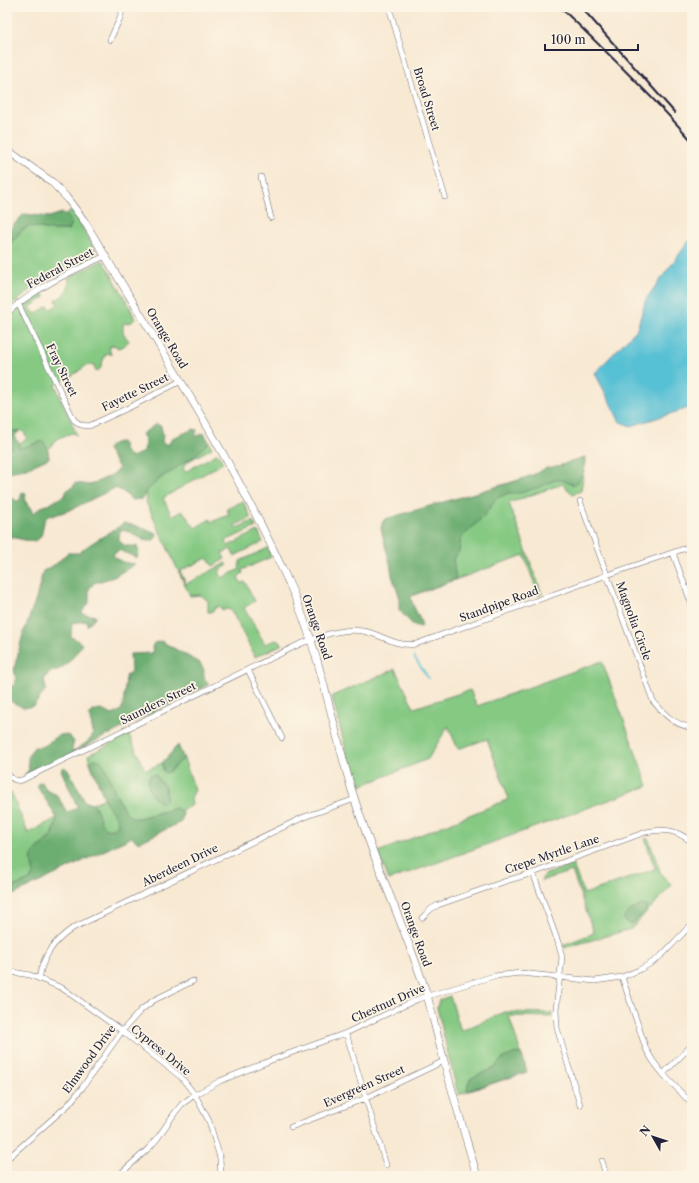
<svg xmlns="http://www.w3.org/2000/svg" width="699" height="1183" viewBox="0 0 699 1183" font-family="'Libre Caslon Text',serif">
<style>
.green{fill:#85c983;stroke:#54765f;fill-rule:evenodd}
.forest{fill:#6cad71;stroke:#476856}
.water{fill:#57c0d4;stroke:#3c7188}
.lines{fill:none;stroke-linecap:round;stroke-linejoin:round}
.stream{stroke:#57c0d4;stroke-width:2}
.street-casing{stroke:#6d6870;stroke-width:6}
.secondary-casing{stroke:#6d6870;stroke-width:8}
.street{stroke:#fff;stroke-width:5}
.secondary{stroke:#fff;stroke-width:7}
.rail{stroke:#22223b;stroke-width:2}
.labels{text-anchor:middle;stroke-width:3.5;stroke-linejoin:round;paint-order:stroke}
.street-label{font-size:11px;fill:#22223b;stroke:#fcf5e5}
</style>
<rect width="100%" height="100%" fill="#fcf5e5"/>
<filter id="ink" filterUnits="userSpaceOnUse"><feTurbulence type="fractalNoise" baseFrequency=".025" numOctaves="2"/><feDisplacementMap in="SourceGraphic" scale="8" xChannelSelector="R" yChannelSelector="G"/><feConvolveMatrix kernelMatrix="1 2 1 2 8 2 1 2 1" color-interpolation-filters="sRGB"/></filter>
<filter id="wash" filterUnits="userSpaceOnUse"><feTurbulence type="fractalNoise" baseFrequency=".012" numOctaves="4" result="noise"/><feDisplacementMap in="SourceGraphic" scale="16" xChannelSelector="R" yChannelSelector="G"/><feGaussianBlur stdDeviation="0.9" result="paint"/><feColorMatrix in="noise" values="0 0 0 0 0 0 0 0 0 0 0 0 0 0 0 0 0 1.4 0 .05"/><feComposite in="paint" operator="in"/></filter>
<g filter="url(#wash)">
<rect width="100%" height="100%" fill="#f8e9d3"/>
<path class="green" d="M72,210L96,250V256L90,260L36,286L7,309V248L21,231L29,226L51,230H68L71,223L66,214Z
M103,260L129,305L135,319L132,322L123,324V333L129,341L124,346L118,348L114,345L109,347L111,355L109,353L105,355L100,369L97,371L95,370L94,365H87L73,375L55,385L77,435L72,433L61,437L54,441L51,447L48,449L43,441L24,447L17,448L20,443L27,439C25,432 22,429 14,431L8,438L13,448H7V317L40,290L45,297L30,307L35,314L48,306L51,309L58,304L56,300C64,296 72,287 68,278Z
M209,442L212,448L187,462L183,468L185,472L218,453L223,463L163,498L172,516L183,511L195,528L210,519L211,522L229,515L227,509L243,501L251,518L235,525L236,528L253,521L256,527L225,541L228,546L258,531L263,542L234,556L231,549L222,553L225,559L213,566L207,558L180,571L186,584L226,563L228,565L219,571L222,578L240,569L239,565L240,564V561L268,548L271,557L242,570L243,573L238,577L241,583L245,582L255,601L244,608L265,644L276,640L282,643L281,645L255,657L232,612L228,609L223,610L218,606L211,612H208V601L201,595L190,596L146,502L147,497L145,493C163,472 190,462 209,442Z
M585,460L581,491L573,494L562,484L509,503L542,594L539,596L524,555L411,596L383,521Z
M602,661L648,786L389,880L378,852L509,799L487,739L458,749L448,726L428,759L356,788L334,705L332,696L395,669L414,708L470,690L477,706Z
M129,735L145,770L162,763L163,771L174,767L178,762L184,759L195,790L191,798L192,805L180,811L176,808L139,818C135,818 133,818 130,816C119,808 110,776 103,763L94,759L90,763L88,755ZM156,775L158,779L166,788V800L150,790L149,784Z
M11,792L28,833L57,818L52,835L35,851L31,860L34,874L30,880L7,889V796Z
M105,798C108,807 117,814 118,824L114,828L106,829L100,823L96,807L92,804Z
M648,838L661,874L672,885L631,929L564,948L563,945L594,933L572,871L541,881L543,877L546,874L573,865L584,894L655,869L645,839Z
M450,996L461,1031L505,1012L552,1013V1017L509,1016L527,1072L458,1095L437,1008L439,1000Z"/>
<path class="forest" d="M62,213C68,214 72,221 71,227L68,230H51L29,226L21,231L7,248V232L23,215L26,214L49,217Z
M156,424L161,426L163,436L162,441L164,444H169L172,438L194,429L197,430L195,437L204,433L209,442L195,456L180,465L171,472L161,477L145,493L143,499L132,500L122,491L115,488L70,510L52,516L51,515C38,518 48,540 33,541C26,541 17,538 10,537L7,526V500L12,498L17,501L20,500L22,492L26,493L25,502L27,503V505L31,507L32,513H34L41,507L50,504L63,496H65C66,490 68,489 73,487L75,483L90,485L112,475L119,468L107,449C111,444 115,442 121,442L124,446V450L131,457L144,452L145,439L142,434Z
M14,431H20L15,435V439L20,443L18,448L24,447L43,441L48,449L49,458C41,462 34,465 26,468C20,471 13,470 7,473V448H13L8,438L9,433Z
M585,457L584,472L576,484L574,485L561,480H557L550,482L540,487L520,493H509L497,498L483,517L461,538L459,552L453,559L456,579L411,596C411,606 420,615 422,626L421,627H415L399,610V595L392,576L390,563L384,541L381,528L383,521L385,519L516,481L535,474L546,468L562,465L571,461Z
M124,523L144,528L149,531L157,533C155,551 134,533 127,531C126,531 121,530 120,530L119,541L126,546H137L139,551L137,558L119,550L113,555C119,562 126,563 135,564L114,577L94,583L89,589V603L82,612L84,614L96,616L87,626V621L72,623L71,637L74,638L82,644C75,656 63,672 49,672L44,680L46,689L34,706L24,708L10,701L7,694V689L14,685L16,679L14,669L23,634L36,599L43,571L56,564L67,553H79C92,541 109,534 124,523Z
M161,641L200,663L204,670C203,677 205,680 210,684L32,773L25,775L29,769C26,759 29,754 34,747C49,749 49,738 60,735C63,734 66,735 69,736L74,741L72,749L74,751C94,737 96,740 89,716L93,711L101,710L113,715L120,711L123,706L126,676L131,672L130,654L153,653L152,647L154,643Z
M178,745L184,759C176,762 174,770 166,773L163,771L162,763Z
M94,759L100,760L103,763C110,775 119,809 130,816C133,818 135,818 139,818L176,808L183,813L181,822L138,843L132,837L7,898V889L30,880L34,874C34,868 30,861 32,856C36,847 46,843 52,836C55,831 56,823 57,818L38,788V783L42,782L46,790L57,795L67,812L78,808L61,770L64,767L69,771L85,802C90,803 94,804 96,809C101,817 102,840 118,825L117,818L107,805L90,763Z
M153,774L156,775L158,779L166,788V800L162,803C151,799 145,785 150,775Z
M642,905L647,906L646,911L632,924H628L624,920V917L631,910Z
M516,1053L522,1055L527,1072L467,1091L468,1084L471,1078L494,1068L503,1058Z"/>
<path class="water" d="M689,241H692V407L631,426L620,422L595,373L637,329L646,299Z"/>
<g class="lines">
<path class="stream" d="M414,657L429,679"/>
</g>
</g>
<g filter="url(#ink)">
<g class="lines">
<defs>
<path id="street" d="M389,7L445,197
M110,40L120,18L123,7
M261,177L271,218
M18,303L74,420L81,425L89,426L130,407L181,381
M7,313C37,287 69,273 105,256
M580,501L653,701C666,716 672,723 692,728
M673,553L692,605
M248,670L282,738
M7,772C10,778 14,782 22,780L300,644C321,636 345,626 368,632C385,637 398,647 416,644L607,575L692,546
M533,873L558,942L562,957L556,1010L557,1028L580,1105
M422,918L431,909L438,905L509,880L533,873L646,832C665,828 676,830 692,842
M7,971L30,975L62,988L122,1031L181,1077L195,1095L209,1121L220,1158L221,1176
M622,977L646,1049L653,1061L663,1074L692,1104
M39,978C44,954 53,942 73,928L304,817L355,799
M346,1033L386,1165
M663,1074L692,1045
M291,1127L366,1098L444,1061
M7,1159L68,1105L82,1088L122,1031L141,1010L154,1000L193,981
M602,1161L606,1176
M118,1176L149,1148L157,1139L174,1114L182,1104L193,1096L220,1081L274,1059L346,1033L418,999L494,976L521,973L595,981L622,977L639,970L653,962L662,955L692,924"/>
<path id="secondary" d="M7,150L52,182L66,197L85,222C156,343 235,461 292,590C321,655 332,726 353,794C374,863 405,927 427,995C433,1017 438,1039 444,1061C454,1099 466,1138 477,1176"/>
</defs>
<use href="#street" class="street-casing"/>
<use href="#secondary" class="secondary-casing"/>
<use href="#street" class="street"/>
<use href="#secondary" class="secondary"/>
<path class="rail" d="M560,7C605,50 650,94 692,141
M581,7L675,113"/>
</g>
</g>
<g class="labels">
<g class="street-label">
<text transform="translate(427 99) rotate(73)" y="4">Broad Street</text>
<text transform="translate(60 268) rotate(-28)" y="4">Federal Street</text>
<text transform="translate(167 338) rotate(59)" y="4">Orange Road</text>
<text transform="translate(62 370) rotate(64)" y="4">Fray Street</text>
<text transform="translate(135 392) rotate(-26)" y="4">Fayette Street</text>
<text transform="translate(499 604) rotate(-20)" y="4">Standpipe Road</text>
<text transform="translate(634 621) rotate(70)" y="4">Magnolia Circle</text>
<text transform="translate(317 627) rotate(71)" y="4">Orange Road</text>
<text transform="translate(158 703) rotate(-26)" y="4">Saunders Street</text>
<text transform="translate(552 854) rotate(-19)" y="4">Crepe Myrtle Lane</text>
<text transform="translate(180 865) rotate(-26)" y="4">Aberdeen Drive</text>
<text transform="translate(416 934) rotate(70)" y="4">Orange Road</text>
<text transform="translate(388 1003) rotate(-24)" y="4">Chestnut Drive</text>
<text transform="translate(161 1050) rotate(39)" y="4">Cypress Drive</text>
<text transform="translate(89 1059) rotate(-54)" y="4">Elmwood Drive</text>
<text transform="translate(364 1086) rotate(-24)" y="4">Evergreen Street</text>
</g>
</g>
<rect width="699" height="1183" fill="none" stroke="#fcf5e5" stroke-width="24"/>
<g transform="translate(653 1137) rotate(309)" stroke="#fcf5e5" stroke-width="3" paint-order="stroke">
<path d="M0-3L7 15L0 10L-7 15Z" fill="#22223b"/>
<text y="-6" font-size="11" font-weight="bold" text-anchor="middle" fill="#22223b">N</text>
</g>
<path d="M545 44v6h93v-6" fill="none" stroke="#22223b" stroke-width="2"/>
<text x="551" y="44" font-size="12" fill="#22223b" stroke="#fcf5e5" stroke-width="3" paint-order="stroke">100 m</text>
</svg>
